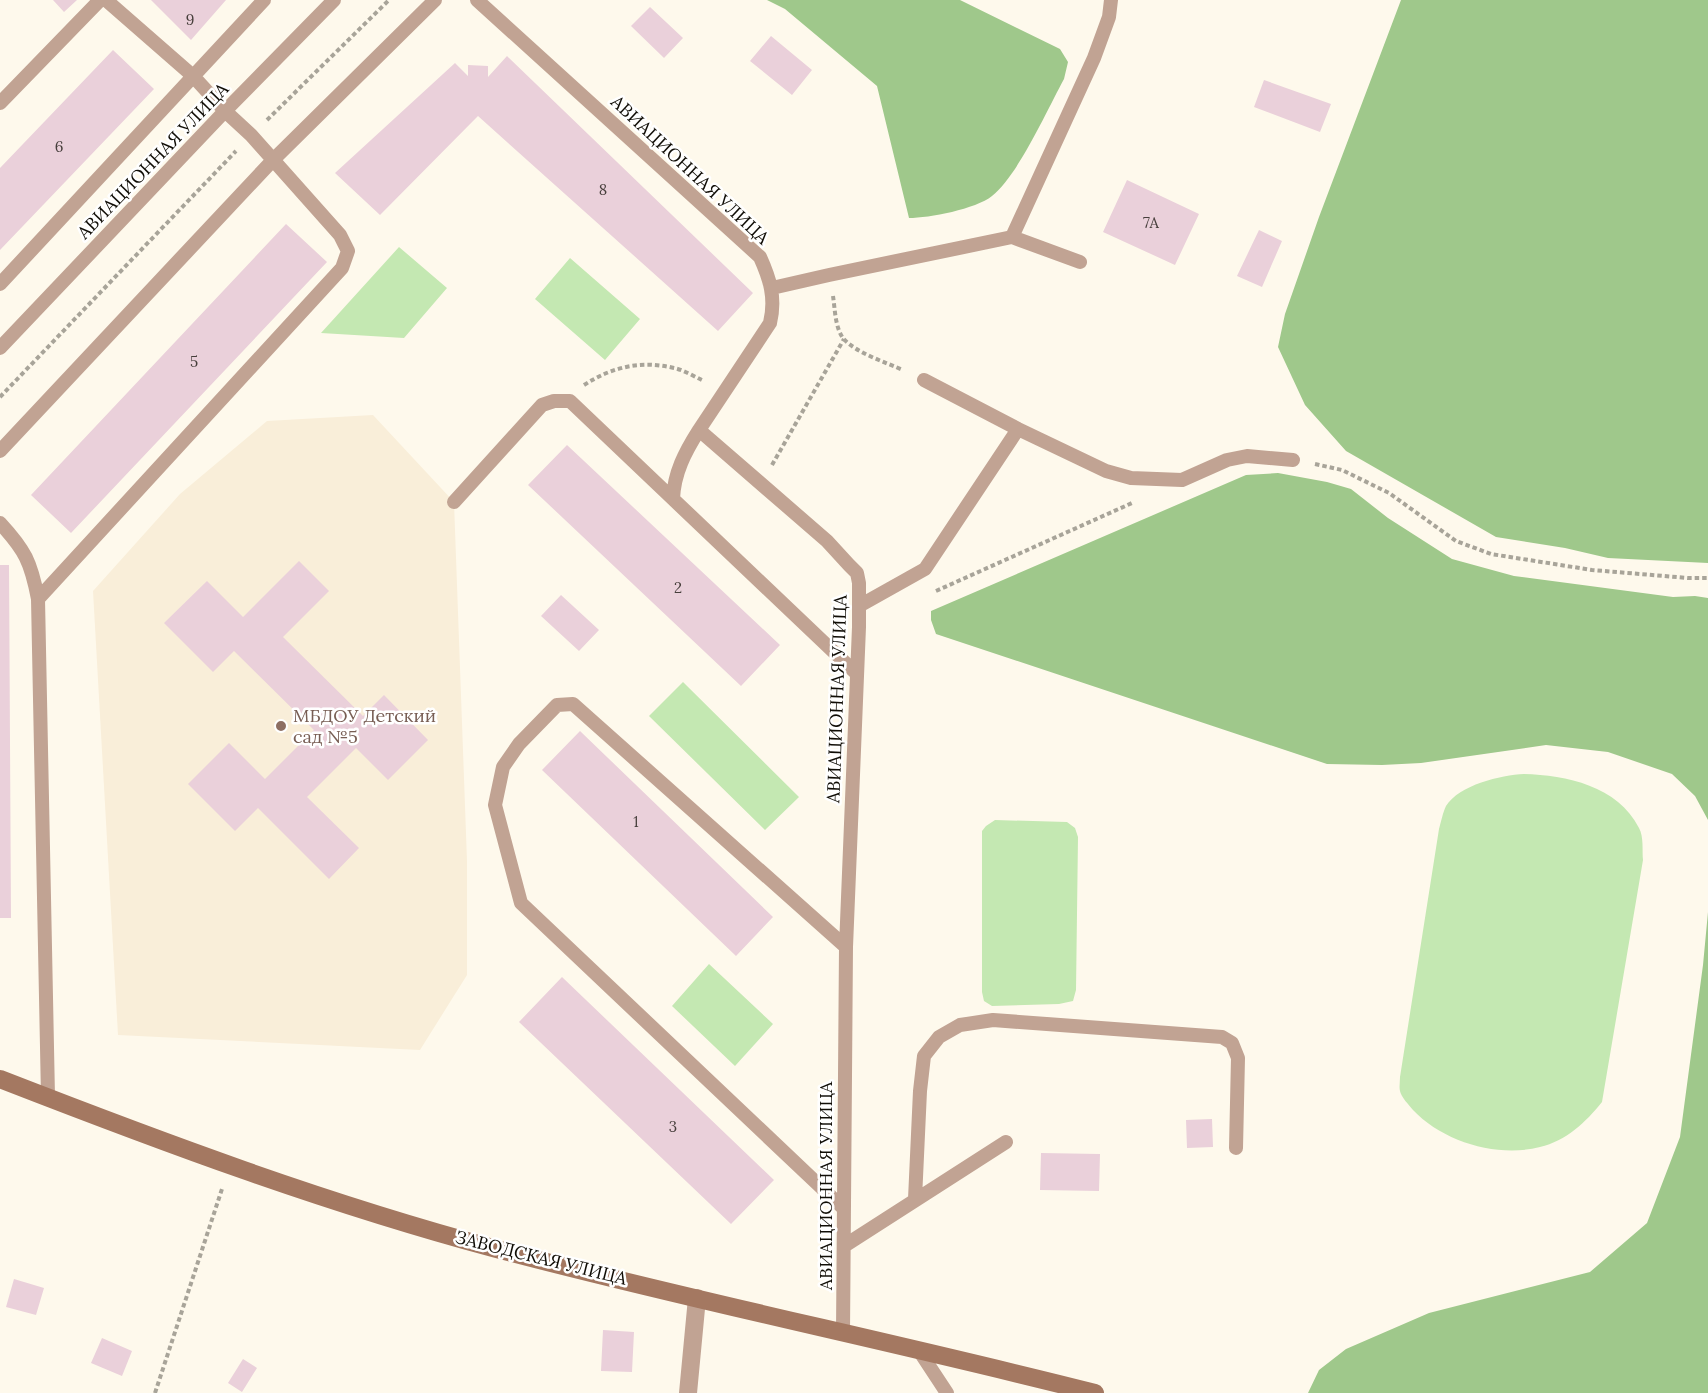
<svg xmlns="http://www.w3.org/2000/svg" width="1708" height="1393" viewBox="0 0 1708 1393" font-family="Lora,serif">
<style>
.education{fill:#f9eed9}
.green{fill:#c4e8b2}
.forest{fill:#9fc88b}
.building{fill:#ead0da}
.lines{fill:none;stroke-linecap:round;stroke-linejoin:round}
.path{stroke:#a8a499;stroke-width:4;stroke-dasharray:4.5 3;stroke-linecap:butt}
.lane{stroke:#c1a393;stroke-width:14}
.street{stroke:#c1a393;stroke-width:18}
.secondary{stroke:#a47861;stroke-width:18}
.education-dot{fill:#8d6e63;stroke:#fff;stroke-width:2}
.labels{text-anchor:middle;stroke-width:5;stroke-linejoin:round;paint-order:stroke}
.number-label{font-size:15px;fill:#463e3b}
.street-label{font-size:18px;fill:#100d06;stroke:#fff}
.education-label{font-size:18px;fill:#785e54;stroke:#fff;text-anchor:start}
</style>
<rect width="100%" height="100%" fill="#fef9ec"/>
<path class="education" d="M373,415L454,502L467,861V975L420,1050L118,1035L93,591L180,494L267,421Z"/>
<path class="green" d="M399,247L447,288L404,338L321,333Z
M570,258L640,319L605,360L535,299Z
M683,682L799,797L765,830L649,716Z
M1524,774C1566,775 1618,786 1639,828C1644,837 1642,851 1643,860L1602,1102C1586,1122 1566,1141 1540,1147C1498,1158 1443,1142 1413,1110C1409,1105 1401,1097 1400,1091C1399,1087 1400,1082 1400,1077L1439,829C1441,822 1443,812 1446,806C1459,785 1501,775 1524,774Z
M995,820L1067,822L1075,828L1078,837L1076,990L1073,1001L1059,1004L992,1006L984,1001L982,992V831L986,826Z
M709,964L773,1024L735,1066L672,1006Z"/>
<path class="forest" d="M767,0H960L1060,49L1068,62L1064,79C1047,110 1019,174 992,196C976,209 929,218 909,218L877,86L785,9Z
M1401,0H1708V563L1608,558L1565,548L1496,537L1346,451L1305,405L1278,347L1285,314L1319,217Z
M1278,473L1327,482L1351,489L1388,518L1452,559L1514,576L1673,597L1695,596L1708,598V820L1695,796L1672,774L1608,752L1546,745L1421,763L1382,765L1327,764L936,634L931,620V611L1246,475Z
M1708,912V1393H1308L1319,1370L1346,1349L1429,1313L1590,1272L1647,1223L1680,1137L1703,965Z"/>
<path class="building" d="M53,0H77L64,12Z
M151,0H226L191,40Z
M650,7L683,38L664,58L631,26Z
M771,36L812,70L792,95L750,61Z
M113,50L154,89L0,250V168Z
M507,56L753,293L718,331L478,116L380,215L335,173L455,63L468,76V65L488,66V77Z
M1264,80L1331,104L1320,132L1254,107Z
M1127,180L1199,214L1175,265L1103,232Z
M286,224L327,262L71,533L31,495Z
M1259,230L1282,241L1262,287L1237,276Z
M567,445L780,645L741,686L528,485Z
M299,561L329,591L283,637L363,716L384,695L428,740L388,780L356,748L307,797L359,848L329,879L258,808L235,831L188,784L229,743L265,779L314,730L234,651L213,672L164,623L207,581L243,617Z
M0,565H9L11,918H0Z
M561,595L599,630L579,651L541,616Z
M580,731L773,917L736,956L542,770Z
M562,977L774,1180L731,1224L519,1022Z
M1212,1119L1213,1147L1187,1148L1186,1120Z
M1041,1153L1100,1154L1099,1191L1040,1190Z
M14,1279L44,1288L36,1315L6,1307Z
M603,1330L634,1332L632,1372L601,1371Z
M102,1338L132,1351L122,1376L91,1363Z
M243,1359L257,1368L242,1392L228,1383Z"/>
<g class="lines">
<path class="path" d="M267,120L389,0
M833,296C835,309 835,327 843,338C854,352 887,363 903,370
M584,385C612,367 641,360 674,368C684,370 695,377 704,381
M0,397L236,151
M1315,464L1342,470L1389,493L1456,541L1491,554L1592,570L1688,578H1708
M772,465L844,339
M936,591L1132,503
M155,1393L222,1189"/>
<path class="lane" d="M477,0L760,257C770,279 776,298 770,323L699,430L827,541L849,565L857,573L859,583V627L846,947L843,1332
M0,103L100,0
M1012,237L1094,58L1109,17L1111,0
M0,284L264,0
M772,288L829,275L1012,237L1080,262
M0,348L225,111L334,0
M924,380L1018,429L1106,471L1131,478L1182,480L1227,460L1247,456L1293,460
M699,430C685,452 674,473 673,499L857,674
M0,451L273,160L435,0
M454,502L542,405L554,401H570L673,499
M0,523C25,550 31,562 38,599L48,1097
M38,599L342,268L348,251L340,235L251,135L225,111L193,76L106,0
M859,606L925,569L1018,429
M915,1199L920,1091L924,1056L939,1037L960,1025L993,1020L1222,1037L1232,1043L1238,1058L1236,1148
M842,1207L521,903L495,805L503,767L519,744L557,705L573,704L846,947
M844,1246L1006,1142
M918,1349L947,1393"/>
<path class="street" d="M688,1393L697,1298"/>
<path class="secondary" d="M0,1079C162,1142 325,1203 493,1248C692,1301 895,1342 1095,1393"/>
</g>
<circle class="education-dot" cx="281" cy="726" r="6"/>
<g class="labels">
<g class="number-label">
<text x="190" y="25">9</text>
<text x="59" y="152">6</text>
<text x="603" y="195">8</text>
<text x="1151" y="228">7А</text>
<text x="194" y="367">5</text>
<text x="678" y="593">2</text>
<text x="636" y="827">1</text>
<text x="673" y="1132">3</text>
</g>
<g class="street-label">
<text transform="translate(153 161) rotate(-46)" y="6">АВИАЦИОННАЯ УЛИЦА</text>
<text transform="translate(690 170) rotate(43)" y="6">АВИАЦИОННАЯ УЛИЦА</text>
<text transform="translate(837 699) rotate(-88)" y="6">АВИАЦИОННАЯ УЛИЦА</text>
<text transform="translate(826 1186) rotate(-90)" y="6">АВИАЦИОННАЯ УЛИЦА</text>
<text transform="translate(541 1258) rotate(14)" y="6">ЗАВОДСКАЯ УЛИЦА</text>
</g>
<g class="education-label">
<text x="293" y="722">МБДОУ Детский<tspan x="293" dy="21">сад №5</tspan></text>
</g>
</g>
</svg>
